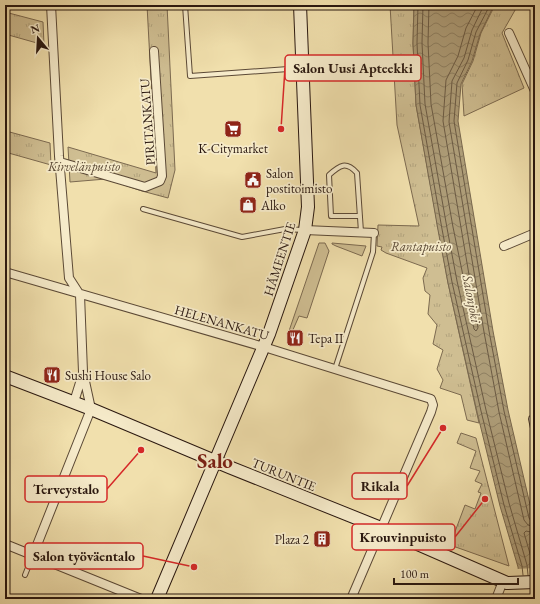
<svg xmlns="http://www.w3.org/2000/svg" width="540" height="604" viewBox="0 0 540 604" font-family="'EB Garamond',serif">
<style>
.grass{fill:#cfbe92;stroke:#7c6a50}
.park{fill:url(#park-tufts);stroke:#7c6a50}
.water{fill:url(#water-waves);stroke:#78674d}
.pier{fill:#f1e0ad}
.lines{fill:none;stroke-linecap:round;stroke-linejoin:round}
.shore{stroke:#6b5a43;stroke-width:1}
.lane-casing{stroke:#5b4936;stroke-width:6}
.street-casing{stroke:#5b4936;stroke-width:10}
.secondary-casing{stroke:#29170f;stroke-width:14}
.lane{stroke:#f6ebca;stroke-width:4}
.street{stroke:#f6ebca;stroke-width:8}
.secondary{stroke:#f6ebca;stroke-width:12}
.labels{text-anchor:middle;stroke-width:3.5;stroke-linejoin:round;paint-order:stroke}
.street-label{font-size:13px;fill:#29170f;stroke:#f6ebca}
.poi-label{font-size:13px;fill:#29170f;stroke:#f6ebca;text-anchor:start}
.park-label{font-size:13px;font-style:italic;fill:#5b4936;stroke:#f6ebca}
.water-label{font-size:14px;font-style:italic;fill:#5e4c39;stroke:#f6ebca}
.town-label{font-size:21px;font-weight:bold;fill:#7a1f14;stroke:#f6ebca}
.leader{fill:none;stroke:#d62828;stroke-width:1.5}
.callout-dot{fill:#d62828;stroke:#f6ebca;stroke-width:1.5}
.callout{fill:#f6ebca;stroke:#d62828;stroke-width:1.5}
.callout-label{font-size:14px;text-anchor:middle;font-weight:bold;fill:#29170f}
</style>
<defs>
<pattern id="park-tufts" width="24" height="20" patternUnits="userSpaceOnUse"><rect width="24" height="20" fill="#cfbe92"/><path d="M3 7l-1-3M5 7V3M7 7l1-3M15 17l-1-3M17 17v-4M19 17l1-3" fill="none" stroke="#b2a37d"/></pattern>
<pattern id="water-waves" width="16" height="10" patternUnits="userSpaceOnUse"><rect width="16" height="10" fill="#ad9c77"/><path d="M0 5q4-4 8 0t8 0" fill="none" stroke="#8d7e60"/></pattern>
</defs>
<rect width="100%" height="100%" fill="#f1e0ad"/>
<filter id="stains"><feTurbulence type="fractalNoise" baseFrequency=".005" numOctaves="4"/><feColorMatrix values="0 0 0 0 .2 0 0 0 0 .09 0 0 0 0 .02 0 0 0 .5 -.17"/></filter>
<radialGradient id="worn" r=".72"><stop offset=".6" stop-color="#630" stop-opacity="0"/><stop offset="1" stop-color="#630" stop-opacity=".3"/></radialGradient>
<path class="grass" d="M319,243H325L329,251L307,318L299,316L292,332L289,331Z
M332,244V243L366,246L362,256L336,246Z"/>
<path class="park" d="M147,5H167L175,170L168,198L142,191L106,179L70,182L68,147L156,173Z
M390,5H414L413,43L416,105L448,283L479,423L467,420L461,395L440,388L443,380L437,369L443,350L433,344L437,325L428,314L430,295L425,291L423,278L427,268L386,253L381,250L382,247L377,246L378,225L419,226L397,125Z
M495,5H518L502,33L524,88L464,116L462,84L473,61L481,33Z
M5,12L43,22L44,45L5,34Z
M5,118L6,131L50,143L51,165L5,152Z
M461,433L476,438L509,566L450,545L465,505L475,509L481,493L478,492L482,484L475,481L480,471L470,468L476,451L457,443Z"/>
<path class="water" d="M414,5H494L480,34L472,61L461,84L458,121L493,331L508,410L535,526V599H522L518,567L500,506L477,412L448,283L438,230L416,105L413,43Z"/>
<path class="pier" d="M535,568V595L520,596L517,569Z"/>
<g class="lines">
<path class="shore" d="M418,5L417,43L420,105L442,229L452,282L481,411L504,505L522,566L523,575
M423,5L422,43L425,104L447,228L457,281L486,410L509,503L527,565L528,575
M429,5L428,43L431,104L453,227L474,329L476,331L478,328L443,121L446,80L458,56L466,28L478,5
M484,5L472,30L464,58L452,81L449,122L484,332L499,412L524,520L528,525L535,527
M490,5L476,32L468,60L457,83L454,121L489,331L504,411L529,518L531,521L535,522
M534,575L533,564L524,533L526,531L535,533"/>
<defs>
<path id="lane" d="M185,5L190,76L302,68
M143,209L242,237L285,229L303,230
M360,216H331L329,175C340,165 346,161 357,173L361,232
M335,369L373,252L374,233
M25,575L33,555"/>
<path id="street" d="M509,33L535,91
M60,162L145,187L160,181L162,176L154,51
M305,230L374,233
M504,246L535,233
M5,272L264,347L431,399L433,405L431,412L351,599
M74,402L83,373
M535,418L533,419L535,428
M5,544L141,599
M33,555L91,409L83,372L80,295L69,278L59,156L51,5
M496,599L503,581"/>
<path id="secondary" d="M5,376L91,409L229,467L381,528L507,583L535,582
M157,599L269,334L305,230L308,207L300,5"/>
</defs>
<use href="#lane" class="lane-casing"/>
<use href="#street" class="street-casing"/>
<use href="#secondary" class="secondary-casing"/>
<use href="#lane" class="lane"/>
<use href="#street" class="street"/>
<use href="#secondary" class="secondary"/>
</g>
<defs>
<symbol id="supermarket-square" viewBox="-11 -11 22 22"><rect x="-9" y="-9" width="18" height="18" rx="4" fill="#8f2418" stroke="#f6ebca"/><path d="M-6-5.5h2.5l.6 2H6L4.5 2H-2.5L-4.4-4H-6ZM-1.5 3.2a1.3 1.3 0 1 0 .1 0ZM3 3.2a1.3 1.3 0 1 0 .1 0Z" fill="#fff"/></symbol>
<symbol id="civic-square" viewBox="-11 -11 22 22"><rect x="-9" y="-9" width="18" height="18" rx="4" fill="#8f2418" stroke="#f6ebca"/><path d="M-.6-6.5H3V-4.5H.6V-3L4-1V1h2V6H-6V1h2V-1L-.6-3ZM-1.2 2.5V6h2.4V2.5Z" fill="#fff"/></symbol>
<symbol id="shop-square" viewBox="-11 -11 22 22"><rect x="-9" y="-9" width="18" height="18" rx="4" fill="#8f2418" stroke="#f6ebca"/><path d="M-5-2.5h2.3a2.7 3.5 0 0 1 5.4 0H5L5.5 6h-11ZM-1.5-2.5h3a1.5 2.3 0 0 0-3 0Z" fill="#fff"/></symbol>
<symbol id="restaurant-square" viewBox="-11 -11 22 22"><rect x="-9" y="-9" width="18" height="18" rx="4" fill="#8f2418" stroke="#f6ebca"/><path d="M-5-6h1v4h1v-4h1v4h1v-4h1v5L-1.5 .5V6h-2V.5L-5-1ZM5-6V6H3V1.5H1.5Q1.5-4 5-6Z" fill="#fff"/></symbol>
<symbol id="building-square" viewBox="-11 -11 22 22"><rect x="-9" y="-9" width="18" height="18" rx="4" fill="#8f2418" stroke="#f6ebca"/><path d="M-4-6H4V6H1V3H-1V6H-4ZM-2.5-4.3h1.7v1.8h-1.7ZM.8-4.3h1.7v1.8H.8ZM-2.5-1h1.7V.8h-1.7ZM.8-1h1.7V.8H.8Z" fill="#fff"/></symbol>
</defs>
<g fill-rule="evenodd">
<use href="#supermarket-square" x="223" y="119" width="20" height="20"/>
<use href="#civic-square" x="243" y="170" width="20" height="20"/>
<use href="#shop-square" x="238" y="195" width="20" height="20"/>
<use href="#restaurant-square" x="285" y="328" width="20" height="20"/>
<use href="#restaurant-square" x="42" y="365" width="20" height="20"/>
<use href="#building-square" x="312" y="529" width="20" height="20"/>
</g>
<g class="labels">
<g class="street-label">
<text transform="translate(147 122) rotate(-94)" y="5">PIRITANKATU</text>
<text transform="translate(279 259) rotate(-72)" y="5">HÄMEENTIE</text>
<text transform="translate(222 322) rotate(16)" y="5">HELENANKATU</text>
<text transform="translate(284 474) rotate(22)" y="5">TURUNTIE</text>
</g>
<g class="poi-label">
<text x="233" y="153" text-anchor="middle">K-Citymarket</text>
<text x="266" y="178">Salon<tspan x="266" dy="15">postitoimisto</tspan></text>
<text x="261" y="210">Alko</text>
<text x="308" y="343">Tepa II</text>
<text x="65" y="380">Sushi House Salo</text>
<text x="309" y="544" text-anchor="end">Plaza 2</text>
</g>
<g class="park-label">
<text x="84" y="171">Kirvelänpuisto</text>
<text x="421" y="251">Rantapuisto</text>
</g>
<g class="water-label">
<text transform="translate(472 299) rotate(79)" y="5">Salonjoki</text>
</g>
<g class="town-label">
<text x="215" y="468">Salo</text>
</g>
</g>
<path class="leader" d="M281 129L285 68M443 428L407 486M141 450L107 489M485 499L455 537M194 567L143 556"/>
<g class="callout-dot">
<circle cx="281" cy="129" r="4"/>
<circle cx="443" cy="428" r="4"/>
<circle cx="141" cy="450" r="4"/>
<circle cx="485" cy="499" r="4"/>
<circle cx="194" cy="567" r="4"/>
</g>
<g class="callout">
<rect x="285" y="55" width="136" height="26" rx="4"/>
<rect x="352" y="473" width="55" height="26" rx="4"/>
<rect x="25" y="476" width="82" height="26" rx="4"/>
<rect x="352" y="524" width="103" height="26" rx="4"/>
<rect x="25" y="543" width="118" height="26" rx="4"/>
</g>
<g class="callout-label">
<text x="353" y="73">Salon Uusi Apteekki</text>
<text x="380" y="491">Rikala</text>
<text x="66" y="494">Terveystalo</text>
<text x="403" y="542">Krouvinpuisto</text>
<text x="84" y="561">Salon työväentalo</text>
</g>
<rect width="540" height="604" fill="none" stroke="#f1e0ad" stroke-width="20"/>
<rect x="6" y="6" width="528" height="592" fill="none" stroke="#29170f" stroke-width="2"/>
<rect x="10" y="10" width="520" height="584" fill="none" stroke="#29170f"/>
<g transform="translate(38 38) rotate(342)" stroke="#f6ebca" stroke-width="3" paint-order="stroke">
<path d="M0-3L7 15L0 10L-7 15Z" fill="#29170f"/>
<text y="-6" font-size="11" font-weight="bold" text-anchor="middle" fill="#29170f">N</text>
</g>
<path d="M394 578v6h124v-6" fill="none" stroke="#29170f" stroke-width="2"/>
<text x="400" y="578" font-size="12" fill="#29170f" stroke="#f6ebca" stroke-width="3" paint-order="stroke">100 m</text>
<rect width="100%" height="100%" filter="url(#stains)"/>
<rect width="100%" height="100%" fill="url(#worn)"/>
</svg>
